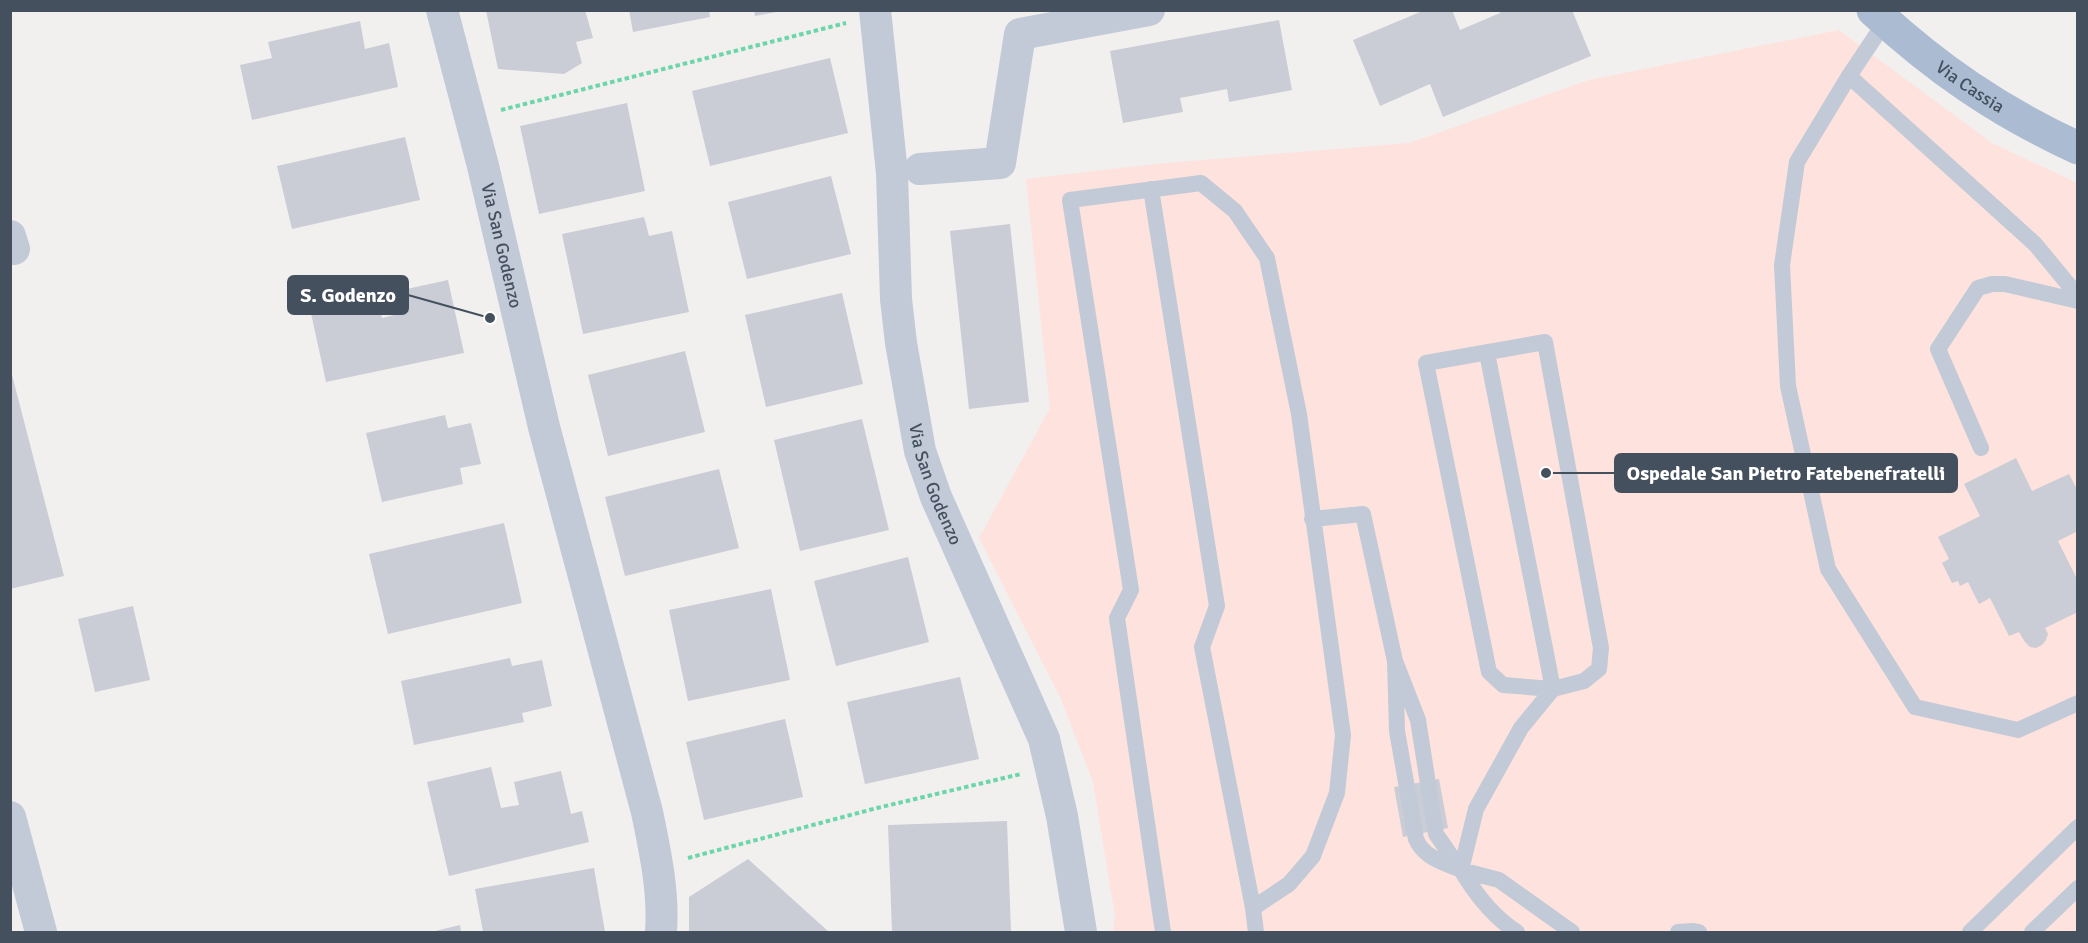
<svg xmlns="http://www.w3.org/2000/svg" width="2088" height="943" viewBox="0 0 2088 943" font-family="Signika,sans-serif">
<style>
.medical{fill:#fee2dd}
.building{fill:#cacdd5}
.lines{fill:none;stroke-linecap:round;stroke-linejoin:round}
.path{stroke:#6cd6ab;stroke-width:4;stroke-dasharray:4.5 3;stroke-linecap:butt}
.service{stroke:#c1cad6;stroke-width:16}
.minor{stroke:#c1cad6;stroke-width:32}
.primary{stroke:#abbbd1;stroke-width:33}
.labels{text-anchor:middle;stroke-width:5;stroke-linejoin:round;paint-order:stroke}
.street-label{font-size:18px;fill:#45505f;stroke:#fff}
.leader{fill:none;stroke:#45505f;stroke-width:2}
.callout-dot{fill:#45505f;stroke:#fff;stroke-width:2}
.callout{fill:#45505f;stroke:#45505f;stroke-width:2}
.callout-label{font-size:20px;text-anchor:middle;font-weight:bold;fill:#fff}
</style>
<rect width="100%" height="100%" fill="#f2efef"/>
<path class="medical" d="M1839,30L1992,143L2077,183V932H1113L1115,916L1093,782L1060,697L979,538L1050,408L1026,179L1155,164L1409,143L1589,80Z"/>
<path class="building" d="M486,10H585L593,38L576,42L582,63L564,74L498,69Z
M629,10H709L710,17L633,32Z
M754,10H776V12L755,16Z
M1425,10H1452L1460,30L1500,13L1499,10H1572L1591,56L1443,117L1430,84L1380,106L1353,40Z
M1279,20L1292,90L1229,102L1227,89L1180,98L1183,112L1123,123L1110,51Z
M360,21L365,49L389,43L398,87L252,120L240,65L272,58L268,42Z
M830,58L848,133L710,166L692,91Z
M627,103L645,191L539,214L520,126Z
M405,137L420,200L292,229L277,166Z
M831,176L851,254L747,279L728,202Z
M644,217L649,236L672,231L689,312L583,334L562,234Z
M1010,224L1029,402L969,409L950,231Z
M448,280L464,353L326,382L307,295L374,281L382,318L398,314L393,292Z
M842,293L863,384L766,407L745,315Z
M685,351L705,432L608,456L588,375Z
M10,367L64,576L10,589Z
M445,415L448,428L471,423L481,464L460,468L463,484L382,502L366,433Z
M862,419L889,530L800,551L774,440Z
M2016,458L2032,491L2069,474L2078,491V531L2058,541L2078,581V612L2045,628L2048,634L2046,640L2042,645L2036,648L2030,647L2025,642L2019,632L2009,636L1990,598L1979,604L1968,582L1960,586L1958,581L1952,583L1942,563L1949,559L1938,537L1980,516L1964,484Z
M719,469L739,548L625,576L605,497Z
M504,523L522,603L388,634L369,554Z
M908,557L929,642L836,666L814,581Z
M771,589L790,680L688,701L669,610Z
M133,606L150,680L95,692L78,619Z
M510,658L512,666L542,660L552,706L522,713L524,722L414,745L401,681Z
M960,677L979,759L865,784L847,702Z
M785,719L803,797L704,820L686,742Z
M491,767L501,808L519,805L514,782L561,771L571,814L582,811L589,842L449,876L427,782Z
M1439,779L1448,828L1403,837L1394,787Z
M1007,821L1011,932H892L888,825Z
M748,859L829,932H689V897Z
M594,868L605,932H483L475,889Z
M460,925L461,932H431Z"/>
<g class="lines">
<path class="path" d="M501,110L846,23
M688,858L877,808L1021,774"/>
<path class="service" d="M1885,22L1849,76L1797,162L1782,265L1788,386L1828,569L1915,707L2018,730L2078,703
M1849,76L2035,244L2078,296
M1151,189L1217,606L1202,647L1253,908
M1487,353L1553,689
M1981,448L1938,349L1978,288L1992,284H2005L2078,301
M1312,519L1363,514L1395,661L1418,720L1436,834L1461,870C1443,862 1424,858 1416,839L1397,731L1395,661
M1461,870L1476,809L1521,728L1553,689L1584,681L1599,669L1601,648L1545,342L1426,363L1489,672L1503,685L1553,689
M1163,932L1117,618L1131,590L1070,200L1201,183L1235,211L1267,258L1299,414L1343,735L1337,793L1313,856L1289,884L1253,908L1256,932
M1517,932C1494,918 1475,893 1461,870L1499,880L1572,932
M1678,932L1694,931L1699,932
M1970,932L2078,827
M2032,932L2078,888"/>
<g class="minor">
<path id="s1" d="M442,10L483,166L544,427L647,812C655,851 664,892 661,932"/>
<path id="s2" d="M875,10L892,173L896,299L901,343L920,451L936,497L1044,739L1062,816L1081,932"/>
<path d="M920,169L1000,163L1020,34L1149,10"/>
<path d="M10,236L14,249"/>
<path d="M10,817L41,932"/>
</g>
<path class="primary" id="s3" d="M1873,10C1937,69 1998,111 2078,148"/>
</g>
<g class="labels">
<g class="street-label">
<text dy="6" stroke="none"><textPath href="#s3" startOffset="124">Via Cassia</textPath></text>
<text dy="6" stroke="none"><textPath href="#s1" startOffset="243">Via San Godenzo</textPath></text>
<text dy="6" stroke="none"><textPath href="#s2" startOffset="480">Via San Godenzo</textPath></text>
</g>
</g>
<path class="leader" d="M490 318L408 295M1546 473L1615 473"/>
<g class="callout-dot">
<circle cx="490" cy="318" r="6"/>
<circle cx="1546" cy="473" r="6"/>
</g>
<g class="callout">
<rect x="288" y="276" width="120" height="38" rx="6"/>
<rect x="1615" y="454" width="342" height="38" rx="6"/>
</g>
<g class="callout-label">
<text x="348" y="302">S. Godenzo</text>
<text x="1786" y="480">Ospedale San Pietro Fatebenefratelli</text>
</g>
<rect width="2088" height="943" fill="none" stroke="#45505f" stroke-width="24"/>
</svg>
